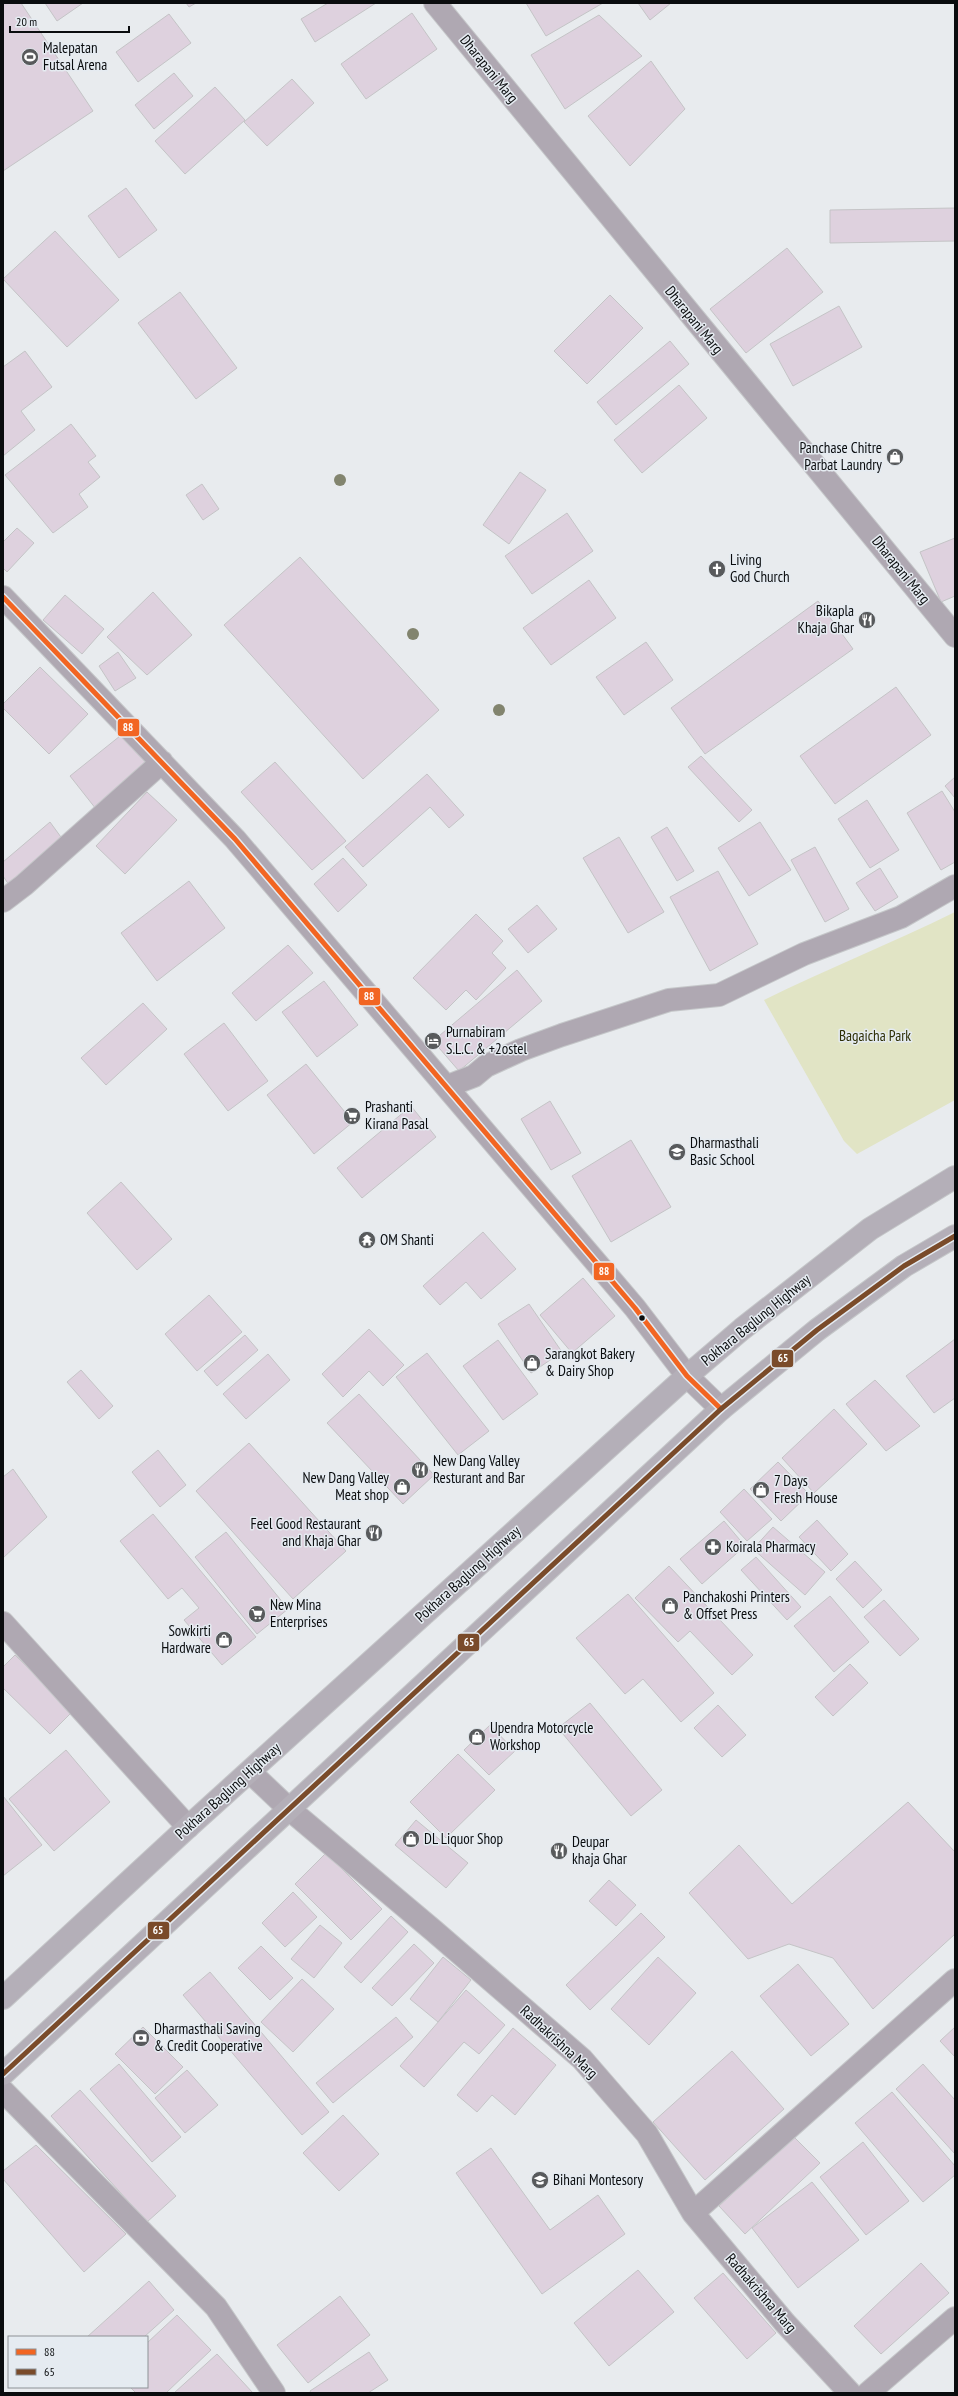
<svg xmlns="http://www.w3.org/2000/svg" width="958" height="2396" viewBox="0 0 958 2396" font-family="'PT Sans Narrow',sans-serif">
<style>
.green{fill:#e1e4c5}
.building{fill:#ded1de;stroke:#c4c4c6}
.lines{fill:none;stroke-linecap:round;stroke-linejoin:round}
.street-casing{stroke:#c5c7c9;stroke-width:24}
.highway-casing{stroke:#c5c7c9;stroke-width:24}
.street{stroke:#afa8b2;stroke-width:22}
.highway{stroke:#b4afb8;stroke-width:22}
.bus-1-casing{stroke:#e5ebf1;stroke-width:8}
.bus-2-casing{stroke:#e5ebf1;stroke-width:8}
.bus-1{stroke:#f26522;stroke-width:5}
.bus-2{stroke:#7a4b2a;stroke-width:5}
.tree{fill:#82846e}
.bus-dot{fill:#0a0c0e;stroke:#e5ebf1;stroke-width:1.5}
.labels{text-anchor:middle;stroke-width:3;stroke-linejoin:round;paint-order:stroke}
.poi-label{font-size:15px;fill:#0a0c0e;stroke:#e5ebf1;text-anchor:start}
.street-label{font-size:15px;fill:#0a0c0e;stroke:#e5ebf1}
.park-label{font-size:15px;fill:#2e2f05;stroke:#e5ebf1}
.line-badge{stroke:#e5ebf1;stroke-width:1.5}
.badge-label{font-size:11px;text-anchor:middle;font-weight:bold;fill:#fff}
</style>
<rect width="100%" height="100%" fill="#e8ebee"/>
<path class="green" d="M955,912V1100L857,1154L844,1141L764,1000C827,969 892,943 955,912Z"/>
<path class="building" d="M3,3H21L93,111L3,171Z
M45,3H83L57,21Z
M186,3H196L189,7Z
M328,3H376L315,42L301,19Z
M526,3H603L546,36Z
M638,3H671L650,20Z
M412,13L437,49L366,99L341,64Z
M169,14L191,43L138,82L116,52Z
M599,15L642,56L565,109L531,55Z
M651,61L685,109L630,166L588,116Z
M174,73L193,96L154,129L135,105Z
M292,79L314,103L267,146L244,122Z
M215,87L245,120L185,174L155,141Z
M126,188L157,230L119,258L88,216Z
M955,208V241L830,243V210Z
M55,231L119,300L67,347L3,279Z
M787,248L823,292L746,353L710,309Z
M180,292L237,368L196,399L138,323Z
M610,295L643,328L587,384L554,351Z
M839,306L862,347L793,386L770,344Z
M670,341L689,364L616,425L597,402Z
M25,351L52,387L21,411L35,430L3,456V367Z
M679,385L707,418L642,473L614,440Z
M71,424L96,456L88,462L100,477L79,494L88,507L53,533L5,475Z
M520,472L546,490L509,544L483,525Z
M202,484L219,509L203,520L186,495Z
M567,513L593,551L532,594L505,556Z
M17,528L34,543L7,572L3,568V542Z
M955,538V596L941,602L920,552Z
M300,557L439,710L363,779L224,625Z
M589,580L616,618L551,665L523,628Z
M153,592L192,635L147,675L107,637Z
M65,595L104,629L82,654L43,620Z
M818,601L853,649L705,754L671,708Z
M646,642L673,680L624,715L596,677Z
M118,652L136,678L115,691L99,666Z
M40,667L88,714L49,754L3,708V704Z
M896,687L931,735L835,804L800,756Z
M125,732L152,765L96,809L70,776Z
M701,756L752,810L739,822L688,767Z
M275,762L346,841L312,870L241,792Z
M427,774L464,815L449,828L430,807L363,867L345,847Z
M955,777V798L945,786Z
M942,791L955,812V862L941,870L907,813Z
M147,792L177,820L125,874L96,846Z
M867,800L899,850L870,868L838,819Z
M50,822L66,844L13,891L3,876V862Z
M760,822L791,870L749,896L718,848Z
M667,827L694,871L677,881L651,837Z
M619,837L664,912L628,933L583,858Z
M815,847L849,909L825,922L791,860Z
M343,858L367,885L338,912L314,884Z
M880,868L898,897L875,911L856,883Z
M718,871L758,944L710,971L670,897Z
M189,881L225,928L157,981L121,933Z
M537,905L557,929L528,953L508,929Z
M476,914L503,941L492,953L506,968L476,1000L466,990L446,1010L413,978Z
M288,945L313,973L256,1021L232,993Z
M517,970L542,1001L459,1071L433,1041Z
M324,981L358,1025L317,1057L282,1012Z
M143,1003L167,1029L106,1085L81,1058Z
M224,1023L268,1081L228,1111L184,1054Z
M306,1064L353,1122L314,1154L267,1095Z
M550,1101L581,1153L551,1170L521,1119Z
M411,1106L436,1137L362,1198L337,1168Z
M631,1140L671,1207L611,1242L572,1176Z
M121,1182L172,1239L137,1270L87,1213Z
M483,1232L516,1269L481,1299L466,1282L440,1305L423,1286Z
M583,1278L615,1316L572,1353L540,1315Z
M209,1295L242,1332L197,1371L165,1334Z
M529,1304L562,1352L531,1373L498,1324Z
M369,1329L404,1365L383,1386L369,1371L343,1397L322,1374Z
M245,1335L258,1350L217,1386L204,1371Z
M955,1339V1398L934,1413L906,1376Z
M498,1340L538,1394L503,1420L463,1366Z
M427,1353L489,1431L458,1455L396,1377Z
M268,1354L290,1380L246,1419L223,1394Z
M81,1370L113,1406L99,1419L67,1382Z
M875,1380L920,1426L886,1451L846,1404Z
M359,1394L434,1475L403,1504L327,1423Z
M834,1409L867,1444L814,1493L782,1458Z
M249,1443L346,1551L293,1599L196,1491Z
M158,1450L186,1485L160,1507L132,1472Z
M778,1462L809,1494L781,1521L750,1489Z
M13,1469L47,1517L3,1558V1477Z
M744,1489L772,1519L747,1541L720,1512Z
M153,1514L256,1637L222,1665L184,1620L199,1608L182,1588L168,1599L120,1541Z
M817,1520L848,1554L831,1571L799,1537Z
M724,1521L745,1546L702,1584L680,1559Z
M773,1527L825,1572L805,1595L753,1549Z
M226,1532L288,1609L257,1634L195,1557Z
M756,1557L801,1607L787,1620L741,1570Z
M855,1561L882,1590L863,1608L836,1579Z
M669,1566L753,1655L732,1675L690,1631L678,1642L635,1598Z
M628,1594L714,1693L681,1722L643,1679L625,1694L576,1638Z
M830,1596L869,1642L834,1672L794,1626Z
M884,1600L919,1639L900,1656L864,1617Z
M15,1655L73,1711L50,1734L3,1688V1667Z
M850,1664L868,1683L833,1716L815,1697Z
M590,1703L662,1790L631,1816L558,1728Z
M718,1705L746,1735L722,1757L694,1728Z
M490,1725L515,1751L489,1775L464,1750Z
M66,1750L110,1802L54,1851L9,1799Z
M458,1754L495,1790L446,1838L410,1802Z
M3,1796L42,1845L3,1876Z
M908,1802L955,1852V1934L873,2009L833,1958L789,1944L748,1959L689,1893L739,1845L792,1904Z
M416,1820L468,1863L446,1888L395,1845Z
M326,1853L382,1909L351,1940L295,1884Z
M609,1880L636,1905L616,1926L589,1901Z
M293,1892L317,1917L285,1947L262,1923Z
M641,1913L665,1937L590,2010L566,1985Z
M391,1916L408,1932L361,1983L344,1967Z
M320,1925L342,1943L314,1978L291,1959Z
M414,1944L434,1963L392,2006L372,1988Z
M261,1946L293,1978L270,2000L238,1968Z
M443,1957L471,1980L438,2022L410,1999Z
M658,1957L696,1993L649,2045L611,2009Z
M798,1964L849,2024L811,2056L760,1996Z
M210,1972L329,2112L302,2135L183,1995Z
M302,1979L334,2009L293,2052L261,2022Z
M466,1990L505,2025L479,2054L464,2042L424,2087L400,2066Z
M396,2017L413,2037L333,2103L316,2083Z
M143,2027L183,2067L155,2094L115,2054Z
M955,2027V2057L940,2041Z
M513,2028L556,2065L515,2115L492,2095L477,2112L457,2095Z
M732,2051L784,2109L705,2180L653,2122Z
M119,2064L181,2137L152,2162L90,2089Z
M923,2064L955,2100V2154L896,2089Z
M187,2070L218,2105L185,2133L155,2098Z
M80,2090L176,2196L147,2222L51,2116Z
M892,2092L955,2166V2175L923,2202L855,2123Z
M343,2115L379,2154L339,2191L303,2153Z
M793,2136L820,2163L745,2234L719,2206Z
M863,2142L909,2201L866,2235L820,2177Z
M36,2145L126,2234L84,2272L3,2179V2171Z
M491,2148L550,2230L598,2195L625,2234L542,2294L456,2173Z
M812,2182L859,2240L798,2288L752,2228Z
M921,2263L949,2293L881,2354L854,2326Z
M638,2270L674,2312L609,2366L574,2323Z
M723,2273L776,2333L747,2359L694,2298Z
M149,2281L174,2310L144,2337H87Z
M340,2296L370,2335L308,2383L277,2345Z
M177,2315L211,2350L166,2393H136L130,2387H147V2343Z
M369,2352L388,2380L368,2393H311L310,2391Z
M217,2354L253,2393H174Z"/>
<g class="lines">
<defs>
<path id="street" d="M435,3L955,636
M3,597L235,839L635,1308L687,1376L721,1409
M3,901L24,885L162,762
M448,1086L474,1076L486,1066L521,1050L562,1035L669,1000L719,995L804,954L901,917L955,886
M3,1623L188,1827
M250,1772L289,1809L434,1931L582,2059L647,2134L693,2213L785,2323L850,2393
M3,2091L216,2307L274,2393
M693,2213L955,1980
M868,2393L955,2318"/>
<path id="highway" d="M3,1998L188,1827L687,1376L742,1329L870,1229L955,1177
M3,2074L721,1409L817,1330L904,1266L955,1236"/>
</defs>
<use href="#street" class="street-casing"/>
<use href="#highway" class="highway-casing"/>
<use href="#street" class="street"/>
<use href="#highway" class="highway"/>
<defs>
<path id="bus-1" d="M3,597L235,839L635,1308L687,1376L721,1409"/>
<path id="bus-2" d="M3,2074L721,1409L817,1330L904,1266L955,1236"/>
</defs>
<use href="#bus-1" class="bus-1-casing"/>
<use href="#bus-2" class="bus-2-casing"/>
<use href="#bus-1" class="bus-1"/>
<use href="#bus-2" class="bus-2"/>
</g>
<g class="tree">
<circle cx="340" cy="480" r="6"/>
<circle cx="413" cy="634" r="6"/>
<circle cx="499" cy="710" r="6"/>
</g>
<defs>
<symbol id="stadium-disc" viewBox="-11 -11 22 22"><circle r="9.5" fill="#585a5c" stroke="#e5ebf1"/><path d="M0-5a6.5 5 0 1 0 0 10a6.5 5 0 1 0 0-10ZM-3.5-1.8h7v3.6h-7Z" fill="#fff"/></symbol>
<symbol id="shop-disc" viewBox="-11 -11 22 22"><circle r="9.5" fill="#585a5c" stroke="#e5ebf1"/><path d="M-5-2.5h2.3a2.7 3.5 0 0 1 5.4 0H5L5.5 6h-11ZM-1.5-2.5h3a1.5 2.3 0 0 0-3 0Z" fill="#fff"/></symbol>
<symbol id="church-disc" viewBox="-11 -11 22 22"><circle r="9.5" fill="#585a5c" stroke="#e5ebf1"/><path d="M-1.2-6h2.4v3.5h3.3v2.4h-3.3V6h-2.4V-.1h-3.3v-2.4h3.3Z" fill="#fff"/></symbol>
<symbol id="restaurant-disc" viewBox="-11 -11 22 22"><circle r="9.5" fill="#585a5c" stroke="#e5ebf1"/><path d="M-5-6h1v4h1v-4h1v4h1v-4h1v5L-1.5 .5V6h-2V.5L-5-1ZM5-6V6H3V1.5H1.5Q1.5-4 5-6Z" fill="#fff"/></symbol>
<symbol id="hotel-disc" viewBox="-11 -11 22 22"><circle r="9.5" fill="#585a5c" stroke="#e5ebf1"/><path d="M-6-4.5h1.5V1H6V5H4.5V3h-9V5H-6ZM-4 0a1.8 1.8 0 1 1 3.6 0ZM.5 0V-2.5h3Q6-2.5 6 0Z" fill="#fff"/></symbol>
<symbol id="supermarket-disc" viewBox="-11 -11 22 22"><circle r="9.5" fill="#585a5c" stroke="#e5ebf1"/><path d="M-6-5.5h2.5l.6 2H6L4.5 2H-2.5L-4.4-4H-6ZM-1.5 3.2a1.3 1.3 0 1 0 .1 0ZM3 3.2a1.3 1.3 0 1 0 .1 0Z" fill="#fff"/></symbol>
<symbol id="school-disc" viewBox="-11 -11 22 22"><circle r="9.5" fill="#585a5c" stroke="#e5ebf1"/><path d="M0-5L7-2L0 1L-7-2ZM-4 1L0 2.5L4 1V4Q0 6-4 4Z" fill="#fff"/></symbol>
<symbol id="temple-disc" viewBox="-11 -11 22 22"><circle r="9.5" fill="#585a5c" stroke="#e5ebf1"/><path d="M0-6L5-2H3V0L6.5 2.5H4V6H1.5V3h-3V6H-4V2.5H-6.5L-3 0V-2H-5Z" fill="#fff"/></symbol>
<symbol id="pharmacy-disc" viewBox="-11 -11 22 22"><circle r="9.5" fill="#585a5c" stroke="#e5ebf1"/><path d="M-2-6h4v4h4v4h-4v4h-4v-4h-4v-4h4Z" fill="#fff"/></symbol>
<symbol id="bank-disc" viewBox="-11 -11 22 22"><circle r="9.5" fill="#585a5c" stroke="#e5ebf1"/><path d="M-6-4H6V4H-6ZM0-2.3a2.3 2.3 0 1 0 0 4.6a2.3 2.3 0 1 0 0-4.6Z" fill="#fff"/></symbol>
</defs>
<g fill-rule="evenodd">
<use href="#stadium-disc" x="20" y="47" width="20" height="20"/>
<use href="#shop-disc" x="885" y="447" width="20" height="20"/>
<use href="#church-disc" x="707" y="559" width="20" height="20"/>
<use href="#restaurant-disc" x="857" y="610" width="20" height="20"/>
<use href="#hotel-disc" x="423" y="1031" width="20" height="20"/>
<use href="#supermarket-disc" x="342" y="1106" width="20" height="20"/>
<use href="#school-disc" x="667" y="1142" width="20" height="20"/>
<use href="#temple-disc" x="357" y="1230" width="20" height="20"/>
<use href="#shop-disc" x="522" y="1353" width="20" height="20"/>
<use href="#restaurant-disc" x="410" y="1460" width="20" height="20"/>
<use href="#shop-disc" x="392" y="1477" width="20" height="20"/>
<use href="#shop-disc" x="751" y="1480" width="20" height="20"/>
<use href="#restaurant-disc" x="364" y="1523" width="20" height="20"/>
<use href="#pharmacy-disc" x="703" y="1537" width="20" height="20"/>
<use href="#shop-disc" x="660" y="1596" width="20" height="20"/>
<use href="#supermarket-disc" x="247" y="1604" width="20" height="20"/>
<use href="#shop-disc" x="214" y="1630" width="20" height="20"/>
<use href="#shop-disc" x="467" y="1727" width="20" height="20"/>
<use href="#shop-disc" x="401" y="1829" width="20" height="20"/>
<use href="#restaurant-disc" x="549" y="1841" width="20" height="20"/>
<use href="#bank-disc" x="131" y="2028" width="20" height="20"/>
<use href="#school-disc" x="530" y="2170" width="20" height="20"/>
</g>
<circle class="bus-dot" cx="642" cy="1318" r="3.5"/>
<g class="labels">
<g class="poi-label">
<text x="43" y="53">Malepatan<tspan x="43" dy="17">Futsal Arena</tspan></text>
<text x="882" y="453" text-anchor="end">Panchase Chitre<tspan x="882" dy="17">Parbat Laundry</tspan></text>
<text x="730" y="565">Living<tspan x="730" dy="17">God Church</tspan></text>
<text x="854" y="616" text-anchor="end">Bikapla<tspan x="854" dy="17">Khaja Ghar</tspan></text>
<text x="446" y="1037">Purnabiram<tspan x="446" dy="17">S.L.C. &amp; +2ostel</tspan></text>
<text x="365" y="1112">Prashanti<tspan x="365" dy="17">Kirana Pasal</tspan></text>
<text x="690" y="1148">Dharmasthali<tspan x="690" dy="17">Basic School</tspan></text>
<text x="380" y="1245">OM Shanti</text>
<text x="545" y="1359">Sarangkot Bakery<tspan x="545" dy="17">&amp; Dairy Shop</tspan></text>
<text x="433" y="1466">New Dang Valley<tspan x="433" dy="17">Resturant and Bar</tspan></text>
<text x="389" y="1483" text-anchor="end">New Dang Valley<tspan x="389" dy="17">Meat shop</tspan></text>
<text x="774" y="1486">7 Days<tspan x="774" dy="17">Fresh House</tspan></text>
<text x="361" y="1529" text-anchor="end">Feel Good Restaurant<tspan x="361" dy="17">and Khaja Ghar</tspan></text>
<text x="726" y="1552">Koirala Pharmacy</text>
<text x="683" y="1602">Panchakoshi Printers<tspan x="683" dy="17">&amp; Offset Press</tspan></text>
<text x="270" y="1610">New Mina<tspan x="270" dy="17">Enterprises</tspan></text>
<text x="211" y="1636" text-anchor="end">Sowkirti<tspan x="211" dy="17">Hardware</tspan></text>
<text x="490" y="1733">Upendra Motorcycle<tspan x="490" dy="17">Workshop</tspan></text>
<text x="424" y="1844">DL Liquor Shop</text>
<text x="572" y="1847">Deupar<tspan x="572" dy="17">khaja Ghar</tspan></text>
<text x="154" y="2034">Dharmasthali Saving<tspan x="154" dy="17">&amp; Credit Cooperative</tspan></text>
<text x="553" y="2185">Bihani Montesory</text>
</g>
<g class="street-label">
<text transform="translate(489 69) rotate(51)" y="5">Dharapani Marg</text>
<text transform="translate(694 320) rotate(51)" y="5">Dharapani Marg</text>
<text transform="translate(901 570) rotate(51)" y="5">Dharapani Marg</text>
<text transform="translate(756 1320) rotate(-39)" y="5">Pokhara Baglung Highway</text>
<text transform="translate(468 1574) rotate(-42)" y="5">Pokhara Baglung Highway</text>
<text transform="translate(228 1791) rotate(-42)" y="5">Pokhara Baglung Highway</text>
<text transform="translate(559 2042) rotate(43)" y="5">Radhakrishna Marg</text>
<text transform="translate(761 2293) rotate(49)" y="5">Radhakrishna Marg</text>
</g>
<g class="park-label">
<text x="875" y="1041">Bagaicha Park</text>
</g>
</g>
<g class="line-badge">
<rect x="117" y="718" width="23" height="19" rx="4" fill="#f26522"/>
<rect x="358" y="987" width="23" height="19" rx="4" fill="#f26522"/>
<rect x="593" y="1262" width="22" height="19" rx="4" fill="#f26522"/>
<rect x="771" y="1349" width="23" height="19" rx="4" fill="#7a4b2a"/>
<rect x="457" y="1633" width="23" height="19" rx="4" fill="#7a4b2a"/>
<rect x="147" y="1921" width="23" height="19" rx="4" fill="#7a4b2a"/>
</g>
<g class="badge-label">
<text x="128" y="731">88</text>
<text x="369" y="1000">88</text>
<text x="604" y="1275">88</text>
<text x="783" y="1362">65</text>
<text x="469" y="1646">65</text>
<text x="158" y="1934">65</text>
</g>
<rect width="958" height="2396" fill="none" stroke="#0a0c0e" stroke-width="8"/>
<rect x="8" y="2336" width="140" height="52" fill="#e5ebf1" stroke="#8d9296"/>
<rect x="16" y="2349" width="20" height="6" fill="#f26522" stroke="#8d9296"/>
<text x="44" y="2356" font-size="12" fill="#0a0c0e">88</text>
<rect x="16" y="2369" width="20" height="6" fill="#7a4b2a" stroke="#8d9296"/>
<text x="44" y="2376" font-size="12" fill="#0a0c0e">65</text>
<path d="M10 26v6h119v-6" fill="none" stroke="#0a0c0e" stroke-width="2"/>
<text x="16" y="26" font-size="12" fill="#0a0c0e" stroke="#e5ebf1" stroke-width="3" paint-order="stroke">20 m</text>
</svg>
